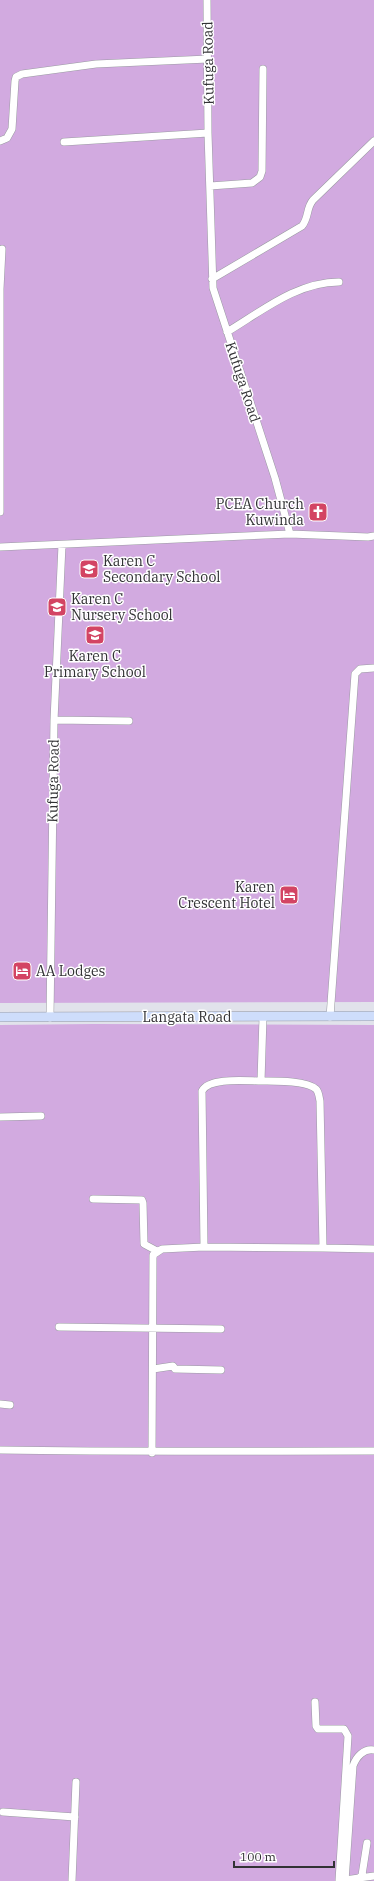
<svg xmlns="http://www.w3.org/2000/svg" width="374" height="1881" viewBox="0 0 374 1881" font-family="'IBM Plex Serif',serif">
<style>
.garden{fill:#d2aae0}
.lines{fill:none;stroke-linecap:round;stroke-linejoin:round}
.minor-casing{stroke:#9a9ba2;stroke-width:8}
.secondary-casing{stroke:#9a9ba2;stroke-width:10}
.minor{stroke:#fff;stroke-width:7}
.secondary{stroke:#ceddfb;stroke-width:9}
.labels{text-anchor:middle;stroke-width:3;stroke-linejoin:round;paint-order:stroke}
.street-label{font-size:14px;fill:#323235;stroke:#fff}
.poi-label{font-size:14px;fill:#323235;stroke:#fff;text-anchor:start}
</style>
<rect width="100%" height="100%" fill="#e1e2eb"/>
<path class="garden" d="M0,0H374V1002L0,1003Z
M94,1024L374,1025V1881H0V1025Z"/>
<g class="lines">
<defs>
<path id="minor" d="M207,0L208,133L213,288L275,478L290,534
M0,141L7,138L12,129L15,81L16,77L22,74L96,64L208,59
M64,142L208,133
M210,186L252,183L260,177L262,171L263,69
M212,279L302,226C309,218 306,208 313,200L374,141
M227,332C262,311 297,282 339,282
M0,512V289L2,249
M0,547L290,534L368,537L374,536
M54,720L129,721
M330,1017L355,674L360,669L374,668
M50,1018L54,720L62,545
M261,1081C274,1081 306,1080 316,1089C319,1092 319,1097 320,1101L323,1248L374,1249
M0,1117L41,1116
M93,1199L142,1200L143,1203L144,1244L157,1251
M204,1247L323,1248
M59,1327L221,1329
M153,1369L173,1366L175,1369L221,1370
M0,1404L10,1405
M0,1450C125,1452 249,1451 374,1451
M152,1453L153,1255L162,1249L204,1247L202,1091C209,1077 247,1081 261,1081L263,1017
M315,1702L316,1726L318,1729H344L348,1736L339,1881
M3,1812L75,1817
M359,1878L374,1876
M345,1880L359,1878L362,1875L367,1843
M72,1881L76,1782
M345,1881L353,1766C356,1757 364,1748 374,1750"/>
<path id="secondary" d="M0,1017L374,1016"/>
</defs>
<use href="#minor" class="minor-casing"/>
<use href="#secondary" class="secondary-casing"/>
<use href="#minor" class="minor"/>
<use href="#secondary" class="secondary"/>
</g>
<defs>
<symbol id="church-square" viewBox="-11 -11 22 22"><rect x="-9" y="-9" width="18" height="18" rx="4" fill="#d34463" stroke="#fff"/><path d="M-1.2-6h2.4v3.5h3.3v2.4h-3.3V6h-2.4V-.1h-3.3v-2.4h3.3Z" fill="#fff"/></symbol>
<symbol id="school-square" viewBox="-11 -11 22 22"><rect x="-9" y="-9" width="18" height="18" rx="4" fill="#d34463" stroke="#fff"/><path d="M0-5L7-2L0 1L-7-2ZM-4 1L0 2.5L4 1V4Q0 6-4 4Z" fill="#fff"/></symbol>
<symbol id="hotel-square" viewBox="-11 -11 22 22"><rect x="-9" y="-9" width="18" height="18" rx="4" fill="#d34463" stroke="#fff"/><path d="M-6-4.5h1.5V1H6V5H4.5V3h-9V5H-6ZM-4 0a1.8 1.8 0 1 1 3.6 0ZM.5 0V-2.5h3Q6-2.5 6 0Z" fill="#fff"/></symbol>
</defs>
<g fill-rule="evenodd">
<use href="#church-square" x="307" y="501" width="22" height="22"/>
<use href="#school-square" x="78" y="558" width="22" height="22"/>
<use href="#school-square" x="46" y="596" width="22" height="22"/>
<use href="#school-square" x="84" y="624" width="22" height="22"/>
<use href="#hotel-square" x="278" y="884" width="22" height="22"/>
<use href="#hotel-square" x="11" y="960" width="22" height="22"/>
</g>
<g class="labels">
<g class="street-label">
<text transform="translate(208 63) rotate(-91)" y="5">Kufuga Road</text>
<text transform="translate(243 382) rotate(72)" y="5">Kufuga Road</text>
<text transform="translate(53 781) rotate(-89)" y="5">Kufuga Road</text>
<text x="187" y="1022">Langata Road</text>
</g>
<g class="poi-label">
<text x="304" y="509" text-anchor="end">PCEA Church<tspan x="304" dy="16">Kuwinda</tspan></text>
<text x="103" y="566">Karen C<tspan x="103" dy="16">Secondary School</tspan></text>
<text x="71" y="604">Karen C<tspan x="71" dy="16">Nursery School</tspan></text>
<text x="95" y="661" text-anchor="middle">Karen C<tspan x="95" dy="16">Primary School</tspan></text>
<text x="275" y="892" text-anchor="end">Karen<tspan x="275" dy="16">Crescent Hotel</tspan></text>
<text x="36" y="976">AA Lodges</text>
</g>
</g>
<path d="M234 1861v6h100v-6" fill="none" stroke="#323235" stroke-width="2"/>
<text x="240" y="1861" font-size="12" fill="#323235" stroke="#ffffff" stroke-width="3" paint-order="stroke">100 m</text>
</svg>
